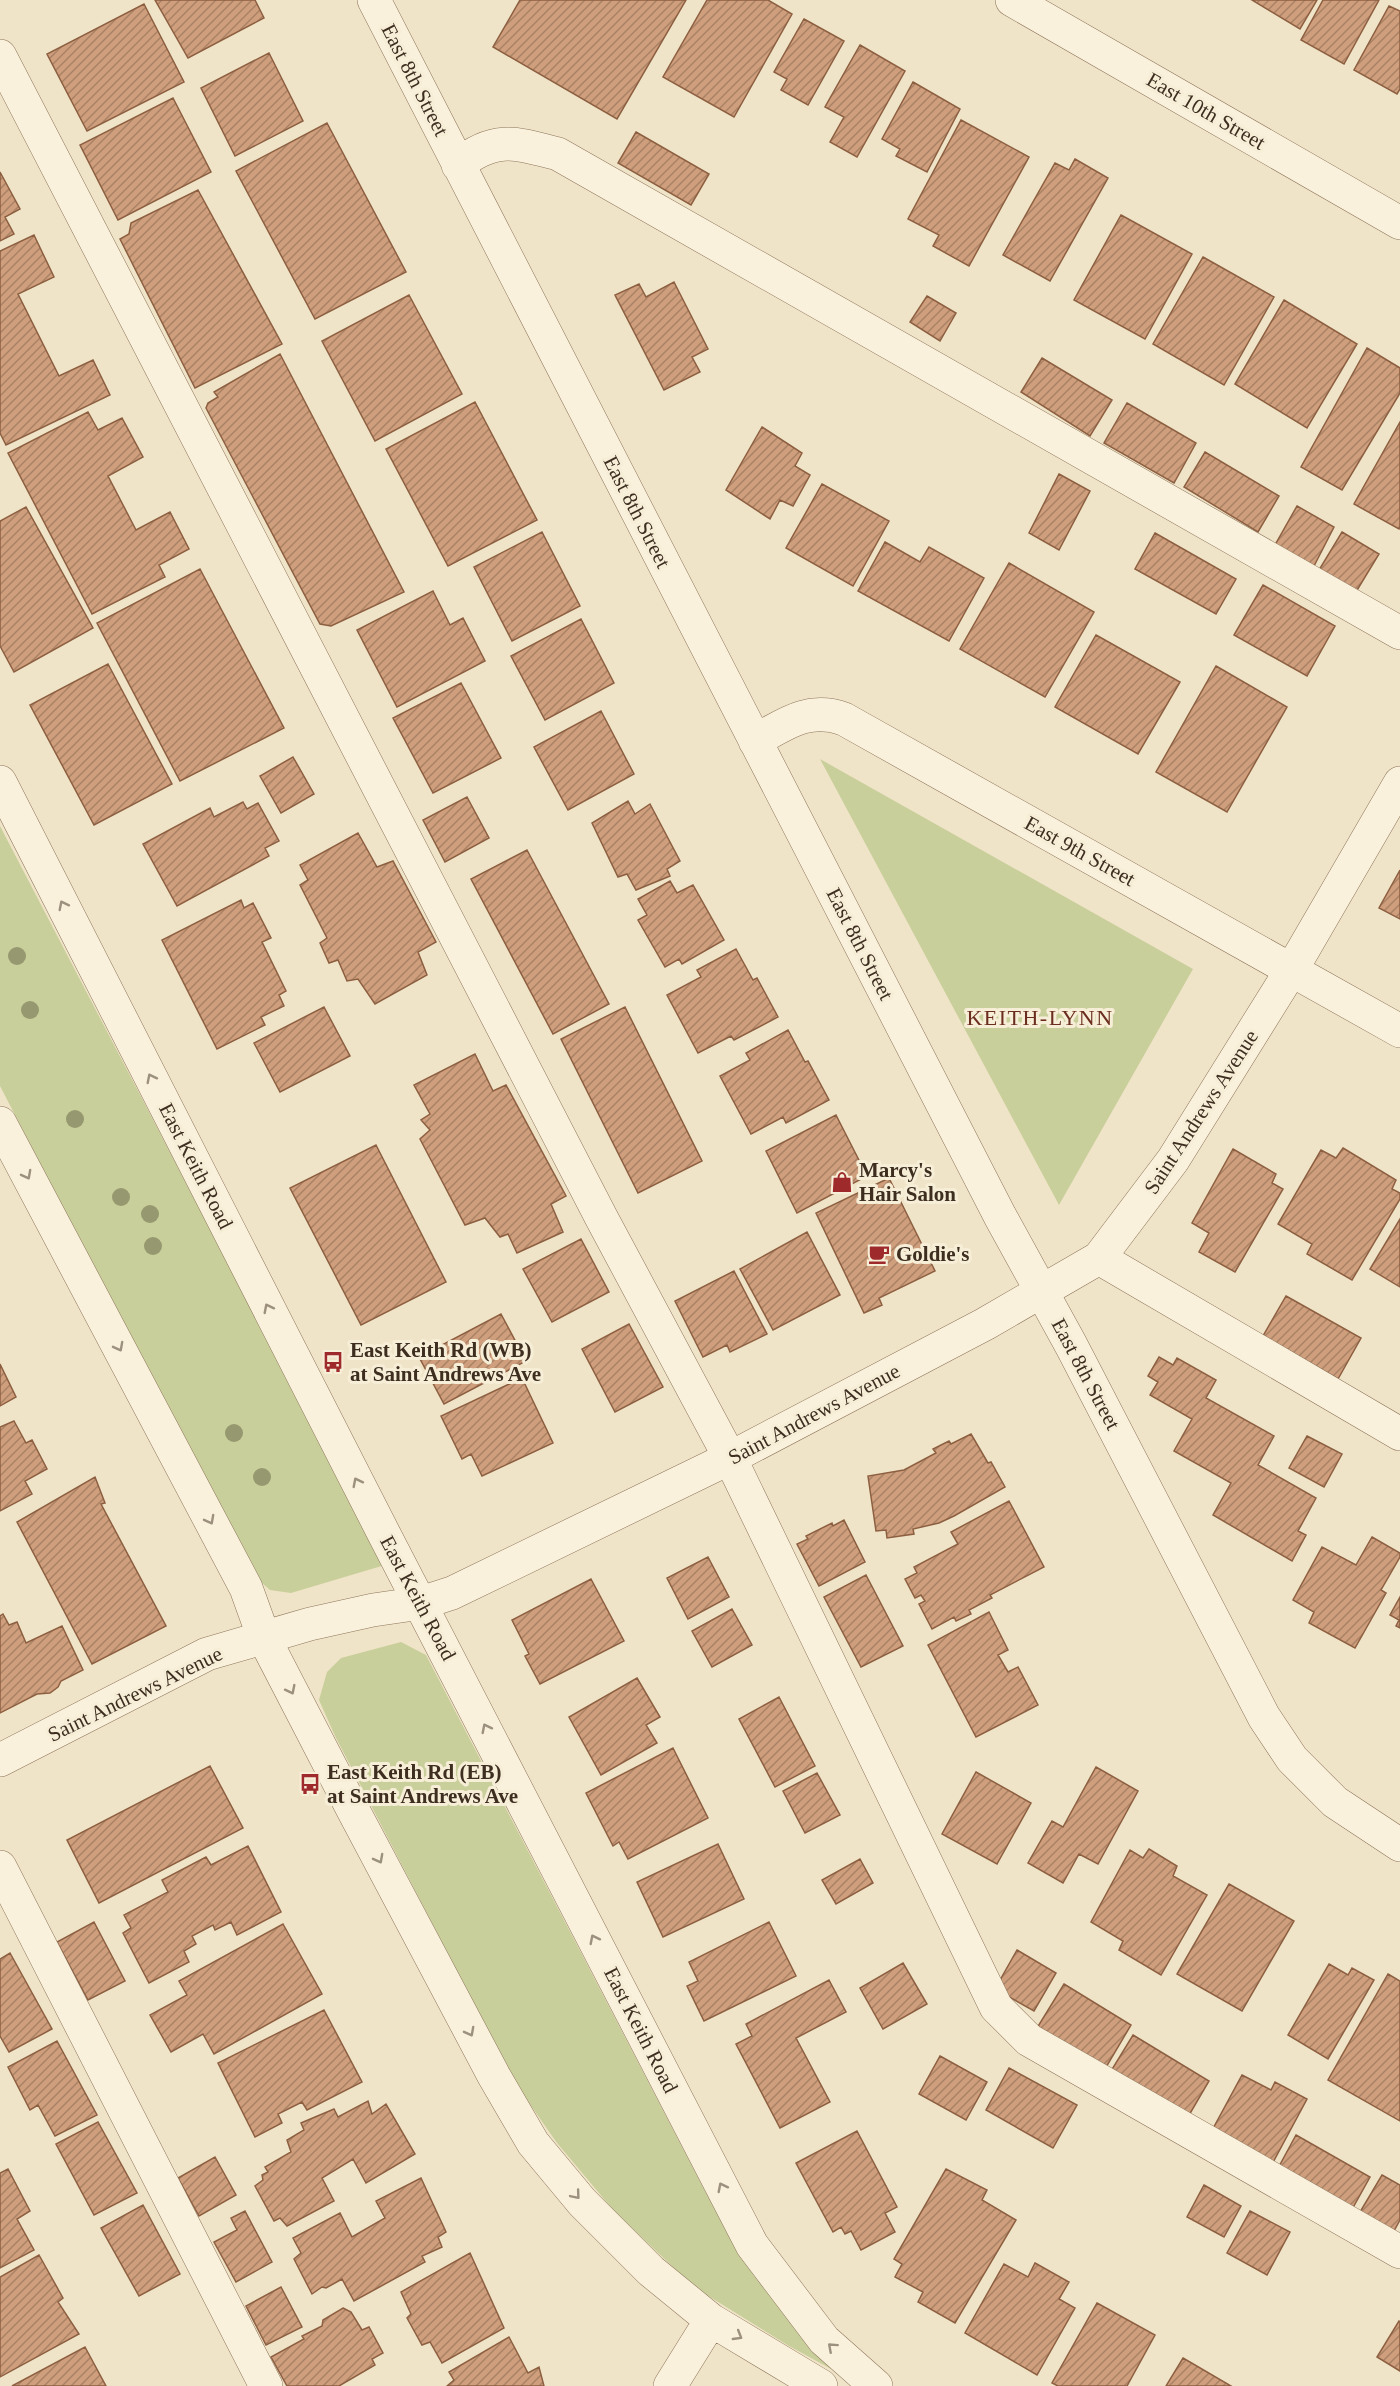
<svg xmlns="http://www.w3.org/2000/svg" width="1400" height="2386" viewBox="0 0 1400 2386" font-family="Georgia,serif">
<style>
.green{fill:#c9cf9b}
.building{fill:url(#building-hatch);stroke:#8d5f41;stroke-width:1.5}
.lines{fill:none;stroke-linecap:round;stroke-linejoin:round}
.minor-casing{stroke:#8d765c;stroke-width:34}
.minor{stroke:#faf1dc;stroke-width:33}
.tree{fill:#96986f}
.oneway{stroke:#9c907e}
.labels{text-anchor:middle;stroke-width:6;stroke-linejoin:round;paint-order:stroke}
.street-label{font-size:21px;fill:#3d2e20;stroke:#f7eed8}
.poi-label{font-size:21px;font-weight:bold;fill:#3d2e20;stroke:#f7eed8;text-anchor:start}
.neighbourhood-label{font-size:22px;letter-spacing:1.5px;fill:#6b2e1e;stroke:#f7eed8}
</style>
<defs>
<pattern id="building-hatch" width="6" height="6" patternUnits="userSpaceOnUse" patternTransform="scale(1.5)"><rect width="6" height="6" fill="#cf9f7d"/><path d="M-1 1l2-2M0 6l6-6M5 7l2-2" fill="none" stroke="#a98266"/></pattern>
</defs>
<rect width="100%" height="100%" fill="#f0e4c8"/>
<path class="green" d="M820,759L1193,969L1059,1205Z
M0,826L385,1565L291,1593L270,1590L253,1575L0,1086Z
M401,1642L426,1655L705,2191L754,2276L797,2326L855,2382L789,2346L694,2287L614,2211L557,2143L515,2083L336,1738L319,1700L327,1672L341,1658Z"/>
<path class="building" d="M155,0H255L264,18L188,58Z
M520,0H686L617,119L493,47Z
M707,0H768L792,14L734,117L663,77Z
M1252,0H1317L1300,29Z
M1323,0H1379L1344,64L1301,40Z
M144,4L184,82L87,131L47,54Z
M1389,6L1400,11V89L1397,94L1354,70Z
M804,19L844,41L808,105L781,90L787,79L774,72Z
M860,45L905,71L857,157L830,142L844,117L825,107Z
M269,53L303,121L235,156L201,88Z
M913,82L960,109L927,172L896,156L900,149L882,139Z
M173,98L211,172L118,220L80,145Z
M961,120L1029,157L969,266L933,246L939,235L908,219Z
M327,123L406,272L315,319L236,171Z
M636,132L709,174L691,205L618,163Z
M1075,159L1108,178L1050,281L1003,255L1055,163L1069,170Z
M0,172L20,209L5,217L14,234L0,241Z
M198,190L282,344L195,388L120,239L129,234L131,223Z
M1121,215L1192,254L1145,339L1074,300Z
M34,235L54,277L18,294L59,376L93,360L110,395L6,445L0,433V251Z
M1203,257L1274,297L1224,385L1153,344Z
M674,282L708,349L692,357L700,372L664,390L615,295L639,284L646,297Z
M409,295L462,394L375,441L322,341Z
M927,296L956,313L940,341L910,322Z
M1284,300L1357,344L1307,428L1235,384Z
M1367,348L1400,368V393L1342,490L1301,467Z
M280,354L404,592L331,626L320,624L206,408L208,403L218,397L214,392Z
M1042,358L1112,400L1090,436L1021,392Z
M475,402L537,520L448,566L386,449Z
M1127,403L1196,443L1174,483L1104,443Z
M88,412L98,430L122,418L143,457L108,476L136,530L170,512L189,549L159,565L165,577L92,614L8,453Z
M1400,422V527L1399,529L1354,504Z
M762,427L802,453L795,466L810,475L793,506L780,500L770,519L726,490Z
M1205,452L1279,496L1258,532L1184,487Z
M1059,474L1090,491L1059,550L1029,533Z
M822,484L889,521L853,586L786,548Z
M1297,506L1334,527L1314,566L1275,545Z
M26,507L93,628L14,672L0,646V521Z
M542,532L580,606L512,641L474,567Z
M1342,532L1379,554L1356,592L1319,570Z
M1155,533L1236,579L1216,614L1135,569Z
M885,542L920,562L929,547L984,578L949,641L858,591Z
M1009,563L1094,612L1045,697L960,649Z
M200,569L284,728L180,781L97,623Z
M1263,585L1335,626L1307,676L1234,635Z
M433,591L450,625L463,618L485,661L397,707L357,630Z
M581,619L614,683L545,720L511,656Z
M1096,635L1180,682L1138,754L1055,707Z
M108,664L172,784L94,825L30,705Z
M1216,666L1287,707L1227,812L1156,772Z
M461,683L501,758L433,793L393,718Z
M601,711L634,774L568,810L534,747Z
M293,757L314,794L281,813L260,776Z
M467,797L489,838L445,862L423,820Z
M628,801L635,814L650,804L680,861L667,869L670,876L636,890L627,874L618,877L592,823Z
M243,802L247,809L258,803L279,841L265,848L269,856L177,906L143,844L210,808L214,817Z
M358,833L377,867L393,861L436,942L418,952L427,975L375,1004L358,979L347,981L338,960L329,963L320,943L327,938L300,885L308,880L300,865Z
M527,850L609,1004L553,1034L471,879Z
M1400,870V919L1379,908Z
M670,881L677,893L693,885L724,940L682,964L679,959L665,967L638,920L647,915L638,899Z
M241,900L244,908L253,903L271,938L262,942L286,991L279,995L284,1006L261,1017L265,1025L217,1049L162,940Z
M736,949L753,980L757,978L778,1017L734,1040L731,1036L698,1053L667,995L701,977L697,970Z
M324,1007L350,1056L280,1092L254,1043Z
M625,1007L702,1161L638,1193L561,1039Z
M788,1030L805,1062L808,1061L829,1100L786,1123L783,1117L751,1134L720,1076L750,1060L746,1053Z
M475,1054L493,1091L506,1085L566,1196L551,1204L563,1232L517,1253L508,1234L500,1237L485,1218L465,1225L420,1139L430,1130L421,1120L430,1114L414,1085Z
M836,1115L867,1176L797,1213L766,1151Z
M376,1145L446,1282L361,1325L290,1188Z
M1343,1148L1396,1180L1392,1189L1400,1193V1199L1352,1280L1307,1254L1312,1244L1278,1224L1321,1150L1336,1158Z
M1233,1149L1276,1174L1272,1183L1283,1189L1235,1272L1199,1252L1209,1233L1192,1223Z
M889,1178L935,1271L879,1298L882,1305L864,1313L816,1213Z
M1400,1219V1287L1370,1269Z
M807,1232L840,1295L773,1330L740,1269Z
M581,1239L609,1292L552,1322L523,1269Z
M734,1271L767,1334L730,1352L727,1345L703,1357L675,1301Z
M1286,1296L1361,1338L1338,1379L1263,1336Z
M501,1314L526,1361L444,1404L419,1357Z
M629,1324L663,1387L615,1412L582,1349Z
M1159,1357L1173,1365L1177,1358L1216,1380L1206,1398L1274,1436L1258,1465L1316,1498L1298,1531L1306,1535L1292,1561L1213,1515L1231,1483L1174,1451L1192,1419L1150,1395L1158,1382L1148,1376Z
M0,1364L16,1397L0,1406Z
M522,1378L553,1443L482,1476L471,1454L462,1459L441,1416Z
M14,1421L26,1443L32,1440L47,1469L25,1481L32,1494L0,1511V1427Z
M971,1434L988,1463L991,1462L1005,1487L954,1516L939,1523L913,1529L914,1534L887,1538L886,1530L876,1531L868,1476L904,1470L936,1453L933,1449L949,1441L951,1444Z
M1307,1436L1342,1454L1324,1487L1289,1468Z
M95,1477L105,1503L101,1504L166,1626L92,1664L17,1522Z
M1009,1501L1044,1567L990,1595L992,1598L969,1610L971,1614L956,1621L954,1617L932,1629L919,1604L925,1601L921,1595L915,1598L905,1579L917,1573L914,1567L958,1544L951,1532Z
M844,1520L865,1562L819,1586L797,1544L808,1539L806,1536L832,1523L833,1526Z
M1372,1537L1400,1553V1557L1381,1590L1386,1593L1355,1648L1309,1623L1314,1612L1293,1600L1322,1547L1356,1565Z
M708,1557L729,1597L688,1619L667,1578Z
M866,1575L903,1646L861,1667L824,1597Z
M591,1579L624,1641L540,1684L525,1656L529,1654L512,1620Z
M1400,1597V1628L1396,1626L1399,1620L1390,1615Z
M732,1609L752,1645L712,1667L692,1631Z
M989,1612L1008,1650L998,1655L1008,1672L1018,1667L1038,1705L976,1737L928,1645Z
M3,1614L9,1625L17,1622L26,1643L62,1626L83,1670L61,1681L58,1687L50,1693L37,1694L0,1713V1616Z
M637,1678L660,1717L646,1725L657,1743L601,1775L569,1717Z
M779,1697L815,1766L775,1787L739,1719Z
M673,1748L708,1818L628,1859L619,1842L613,1846L586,1793Z
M210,1766L243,1828L99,1903L67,1840Z
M1096,1767L1138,1791L1098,1864L1079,1854L1063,1883L1028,1863L1052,1821L1063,1827Z
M976,1772L1031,1803L997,1864L942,1834Z
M817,1773L840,1815L805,1833L783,1791Z
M718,1844L744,1899L663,1937L637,1882Z
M248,1846L281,1912L237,1935L231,1922L215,1930L213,1925L192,1936L196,1944L184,1951L189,1962L149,1983L123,1933L131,1928L124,1915L168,1892L162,1880L206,1857L211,1865Z
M1149,1849L1177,1866L1173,1876L1207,1895L1161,1975L1119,1950L1123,1941L1091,1922L1130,1850L1143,1858Z
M860,1859L873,1883L836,1904L822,1880Z
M1229,1884L1294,1921L1242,2011L1177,1974Z
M94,1922L125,1981L88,2000L57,1942Z
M769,1922L796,1976L704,2021L687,1986L698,1981L689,1962Z
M283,1924L322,1994L214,2054L203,2034L171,2052L150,2015L187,1995L179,1981Z
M1017,1950L1056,1973L1034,2011L995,1989Z
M10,1953L52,2029L9,2052L0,2036V1959Z
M903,1963L927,2004L883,2029L860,1988Z
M1329,1964L1348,1975L1352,1968L1374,1980L1328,2059L1288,2035Z
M1388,1974L1400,1981V2121L1328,2080Z
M829,1980L846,2012L796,2038L830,2102L780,2128L736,2044L752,2036L746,2024Z
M1064,1984L1131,2025L1105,2069L1037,2028Z
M324,2010L362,2082L307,2110L302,2102L278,2114L282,2123L255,2137L218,2063Z
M1133,2035L1209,2081L1188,2117L1111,2071Z
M57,2041L97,2115L55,2136L38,2105L30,2110L8,2067Z
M940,2056L987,2082L966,2120L919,2094Z
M1009,2068L1077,2105L1053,2148L986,2110Z
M1242,2075L1271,2090L1275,2082L1307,2099L1270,2168L1209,2136Z
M368,2101L372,2114L386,2104L415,2154L366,2183L353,2159L322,2178L334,2201L287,2226L280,2218L274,2221L255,2186L263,2180L262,2175L268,2172L265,2167L291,2152L287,2140L304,2130L301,2123L334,2109L338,2117Z
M98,2122L137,2193L94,2215L56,2144Z
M857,2131L897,2207L885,2213L895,2232L861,2250L851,2231L845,2234L841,2227L833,2232L796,2163Z
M1296,2135L1370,2177L1350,2213L1276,2172Z
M215,2157L236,2195L199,2216L178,2178Z
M8,2169L30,2211L17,2219L34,2250L0,2268V2173Z
M946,2169L987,2190L982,2200L1016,2220L955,2323L918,2302L923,2292L895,2277L902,2264L894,2259Z
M1382,2175L1400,2185V2220L1394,2231L1360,2212Z
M421,2178L446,2232L438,2237L442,2247L422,2256L425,2262L354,2301L342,2279L326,2288L322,2287L312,2294L294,2259L301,2253L293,2238L340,2213L352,2237L385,2218L376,2201Z
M1204,2185L1241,2206L1224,2237L1187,2217Z
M143,2205L180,2274L139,2296L101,2228Z
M245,2211L272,2262L236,2282L214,2242L237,2230L231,2218Z
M1250,2211L1290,2232L1267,2275L1227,2253Z
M470,2253L504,2328L442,2363L430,2342L422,2345L407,2318L411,2314L401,2292Z
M39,2255L63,2298L58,2302L79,2334L0,2377V2277Z
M1035,2263L1069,2282L1059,2299L1075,2308L1037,2375L965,2333L1004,2264L1028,2277Z
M281,2287L302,2327L266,2345L246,2306Z
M1097,2303L1155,2335L1127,2386H1058L1052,2383Z
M343,2308L351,2312L362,2330L369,2327L383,2353L372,2359L375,2365L339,2386H287L271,2357L304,2339L302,2336L322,2326L323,2320Z
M1399,2321L1400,2322V2371L1377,2357Z
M509,2337L528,2373L539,2367L544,2386H447L454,2380L449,2372Z
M85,2347L106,2386H12Z
M1183,2358L1231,2386H1166Z"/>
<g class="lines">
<defs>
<path id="minor" d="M374,0L1000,1216L1071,1345L1264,1717L1292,1759L1335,1802L1400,1845
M1012,0L1400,223
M0,56L601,1217L730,1458L996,2007L1029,2040L1400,2252
M458,165C495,135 516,143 558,154L1400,633
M755,741C785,724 809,706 844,719L1400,1031
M0,782L384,1534L752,2245L824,2340L876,2386
M0,1123L246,1588L264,1638L352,1808L494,2076L533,2143L582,2202L651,2271L711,2320L821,2386
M1099,1258L1400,1434
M0,1760L207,1654L310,1624L373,1610L421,1603L452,1593L730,1458L985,1324L1099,1258L1173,1160L1292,969L1400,783
M0,1867L266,2386
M670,2386L711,2320"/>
</defs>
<use href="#minor" class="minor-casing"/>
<use href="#minor" class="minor"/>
</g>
<g class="tree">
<circle cx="17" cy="956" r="9"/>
<circle cx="30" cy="1010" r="9"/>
<circle cx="75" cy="1119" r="9"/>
<circle cx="121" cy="1197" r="9"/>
<circle cx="150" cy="1214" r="9"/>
<circle cx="153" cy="1246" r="9"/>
<circle cx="234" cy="1433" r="9"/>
<circle cx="262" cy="1477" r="9"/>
</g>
<defs><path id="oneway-chevron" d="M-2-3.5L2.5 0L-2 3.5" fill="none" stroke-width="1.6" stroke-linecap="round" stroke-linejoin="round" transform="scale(1.5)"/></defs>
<g class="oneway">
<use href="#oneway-chevron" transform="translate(63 905) rotate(-117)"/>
<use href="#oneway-chevron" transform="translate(151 1078) rotate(-117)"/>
<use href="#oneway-chevron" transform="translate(27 1175) rotate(62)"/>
<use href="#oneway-chevron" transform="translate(268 1308) rotate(-117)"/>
<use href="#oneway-chevron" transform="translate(119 1347) rotate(62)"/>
<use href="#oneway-chevron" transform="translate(357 1482) rotate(-117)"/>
<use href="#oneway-chevron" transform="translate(210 1520) rotate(62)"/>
<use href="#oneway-chevron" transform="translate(291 1690) rotate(63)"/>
<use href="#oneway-chevron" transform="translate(486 1728) rotate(-117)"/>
<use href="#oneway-chevron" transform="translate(379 1859) rotate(62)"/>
<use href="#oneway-chevron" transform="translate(594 1939) rotate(-117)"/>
<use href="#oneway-chevron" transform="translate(470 2032) rotate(62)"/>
<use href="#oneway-chevron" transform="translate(722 2187) rotate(-117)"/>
<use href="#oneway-chevron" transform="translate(576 2195) rotate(50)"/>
<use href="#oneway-chevron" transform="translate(738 2336) rotate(31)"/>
<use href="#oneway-chevron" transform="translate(832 2347) rotate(-138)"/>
</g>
<defs>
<symbol id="shop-bare" viewBox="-9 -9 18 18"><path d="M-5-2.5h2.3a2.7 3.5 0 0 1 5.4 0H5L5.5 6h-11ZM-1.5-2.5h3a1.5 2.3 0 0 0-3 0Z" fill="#9e2a2b" stroke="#f7eed8" stroke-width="2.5" paint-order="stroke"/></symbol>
<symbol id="cafe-bare" viewBox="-9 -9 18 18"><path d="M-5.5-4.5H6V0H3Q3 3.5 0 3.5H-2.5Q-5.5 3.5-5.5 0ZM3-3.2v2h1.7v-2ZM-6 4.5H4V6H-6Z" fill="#9e2a2b" stroke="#f7eed8" stroke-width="2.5" paint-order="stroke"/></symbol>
<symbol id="bus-bare" viewBox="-9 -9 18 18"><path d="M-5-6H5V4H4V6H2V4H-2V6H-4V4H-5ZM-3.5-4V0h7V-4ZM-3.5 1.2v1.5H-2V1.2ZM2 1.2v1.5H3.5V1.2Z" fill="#9e2a2b" stroke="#f7eed8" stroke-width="2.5" paint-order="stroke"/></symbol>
</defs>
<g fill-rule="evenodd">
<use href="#shop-bare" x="827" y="1167" width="30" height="30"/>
<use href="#cafe-bare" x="864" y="1239" width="30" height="30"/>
<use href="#bus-bare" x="318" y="1347" width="30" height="30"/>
<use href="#bus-bare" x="295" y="1769" width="30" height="30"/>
</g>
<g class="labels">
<g class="street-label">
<text transform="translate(415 80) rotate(63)" y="7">East 8th Street</text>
<text transform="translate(1206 111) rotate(30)" y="7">East 10th Street</text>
<text transform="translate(637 512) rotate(63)" y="7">East 8th Street</text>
<text transform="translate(1080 851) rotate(29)" y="7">East 9th Street</text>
<text transform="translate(860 944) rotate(63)" y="7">East 8th Street</text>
<text transform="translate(1201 1112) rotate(-57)" y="7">Saint Andrews Avenue</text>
<text transform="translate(196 1166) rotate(63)" y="7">East Keith Road</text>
<text transform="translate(1086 1374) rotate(62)" y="7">East 8th Street</text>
<text transform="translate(814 1414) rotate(-28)" y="7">Saint Andrews Avenue</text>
<text transform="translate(418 1598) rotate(62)" y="7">East Keith Road</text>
<text transform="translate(135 1694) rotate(-26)" y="7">Saint Andrews Avenue</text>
<text transform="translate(641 2030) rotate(63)" y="7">East Keith Road</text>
</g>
<g class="poi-label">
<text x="859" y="1177">Marcy's<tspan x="859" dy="24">Hair Salon</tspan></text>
<text x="896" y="1261">Goldie's</text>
<text x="350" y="1357">East Keith Rd (WB)<tspan x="350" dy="24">at Saint Andrews Ave</tspan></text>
<text x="327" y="1779">East Keith Rd (EB)<tspan x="327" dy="24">at Saint Andrews Ave</tspan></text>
</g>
<g class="neighbourhood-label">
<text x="1040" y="1025">KEITH-LYNN</text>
</g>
</g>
</svg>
